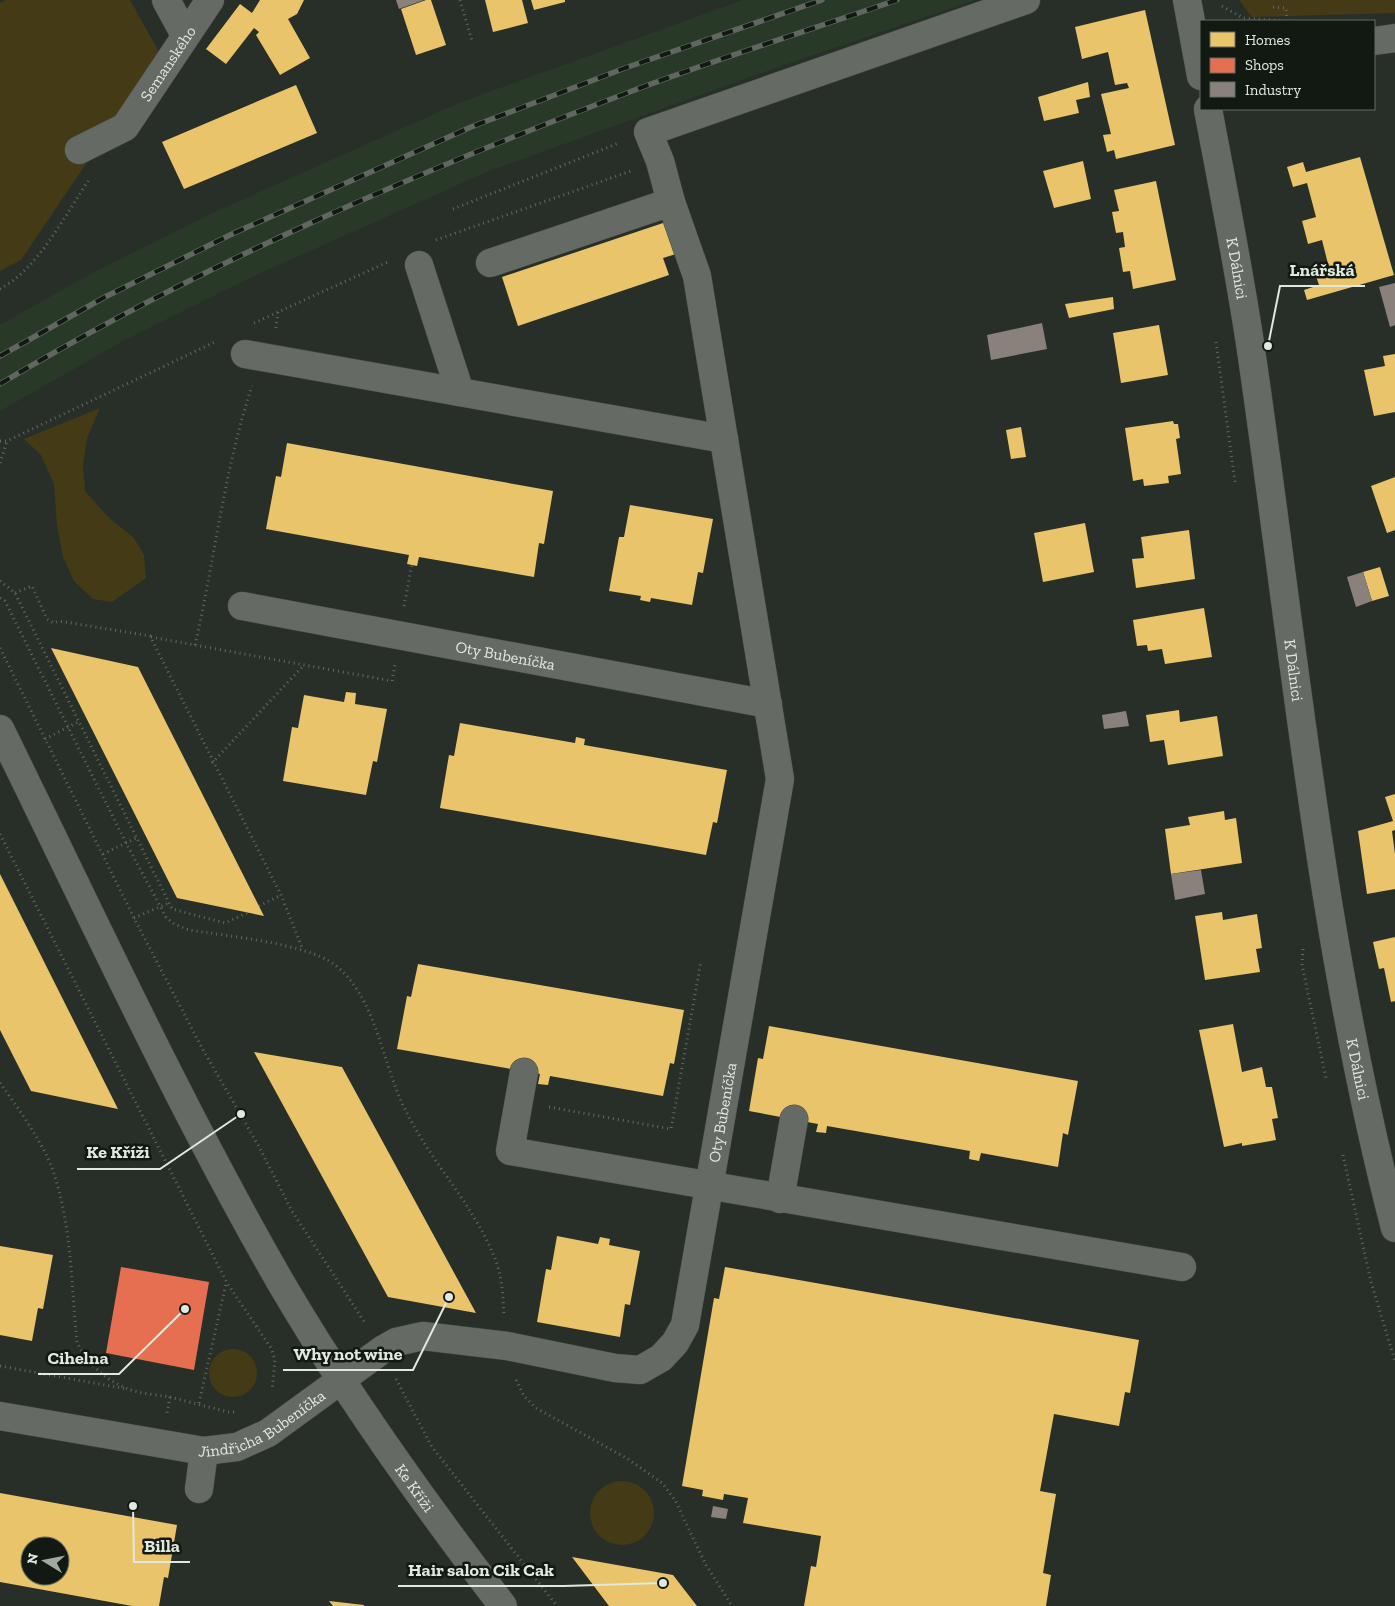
<svg xmlns="http://www.w3.org/2000/svg" width="1395" height="1606" viewBox="0 0 1395 1606" font-family="'Zilla Slab',serif">
<style>
.built{fill:#283928}
.green{fill:#443b16}
.homes{fill:#e9c46a;fill-rule:evenodd}
.shops{fill:#e76f51}
.industry{fill:#8a817c}
.lines{fill:none;stroke-linecap:round;stroke-linejoin:round}
.minor-casing{stroke:#464d47;stroke-width:29}
.path{stroke:#636863;stroke-width:3;stroke-dasharray:1 4;stroke-linecap:butt}
.minor{stroke:#656a65;stroke-width:28}
.rail-casing{stroke:#616661;stroke-width:5.5}
.rail{stroke:#121812;stroke-width:4;stroke-dasharray:11;stroke-linecap:butt}
.labels{text-anchor:middle;stroke-width:5;stroke-linejoin:round;paint-order:stroke}
.street-label{font-size:16px;fill:#e0e9e0;stroke:#121812}
.leader{fill:none;stroke:#e0e9e0;stroke-width:2}
.callout-dot{fill:#e0e9e0;stroke:#121812;stroke-width:2}
.callout-label{font-size:18px;text-anchor:middle;font-weight:bold;fill:#e0e9e0;stroke:#121812;stroke-width:5;stroke-linejoin:round;paint-order:stroke}
</style>
<rect width="100%" height="100%" fill="#282f28"/>
<path class="built" d="M743,0H975L767,71L489,171L252,277L127,339L0,411V325L92,273L221,209L461,102Z"/>
<path class="green" d="M6,0H130L160,54L21,260L0,271V3Z
M1239,0H1395V13L1252,17Z
M100,408L87,438L83,464L85,491L108,517L134,538L144,555L146,578L112,602L93,599L74,581L63,557L57,525L54,484L41,455L24,439Z
M209 1373a24 24 0 1 1 48 0a24 24 0 1 1-48 0Z
M590 1513a32 32 0 1 1 64 0a32 32 0 1 1-64 0Z"/>
<path class="homes" d="M260,0H304L297,14L288,19L310,58L280,75L256,35L259,32L254,28L226,64L206,49L240,4L252,13Z
M426,0H431L446,45L416,55L401,9Z
M485,0H522L528,23L493,32Z
M531,0H565V2L534,10Z
M1145,10L1175,145L1116,159L1114,150L1107,152L1103,135L1111,134L1101,94L1129,88L1127,83L1115,85L1108,52L1082,59L1075,27Z
M1088,82L1090,97L1076,100L1079,113L1044,121L1038,97Z
M296,85L317,133L184,189L162,142Z
M1360,157L1394,275L1307,300L1304,290L1319,285L1316,276L1330,272L1322,240L1308,244L1306,236L1302,221L1316,217L1307,183L1293,187L1287,167L1303,162L1306,172Z
M1083,161L1091,199L1054,208L1043,171Z
M1156,181L1176,280L1133,289L1130,271L1123,272L1119,248L1125,247L1123,232L1116,233L1112,212L1119,211L1114,190Z
M666,222L676,254L663,258L669,275L518,326L502,277Z
M1113,297L1114,309L1069,318L1065,304Z
M1159,325L1168,375L1121,383L1113,333Z
M1395,354V412L1374,416L1364,370L1385,366L1383,356Z
M1173,421L1174,424H1178L1180,438L1176,439L1181,474L1168,476L1169,483L1144,486L1143,479L1133,481L1125,428Z
M1021,427L1026,457L1011,459L1006,430Z
M287,443L553,491L544,544L539,543L534,577L419,557L417,566L407,564L409,555L266,529L276,476L281,477Z
M1395,477V530L1387,533L1371,486Z
M630,505L713,519L703,573L698,572L692,605L651,598L650,602L640,600L641,596L609,591L619,537H624Z
M1085,523L1094,572L1043,582L1034,533Z
M1189,530L1195,579L1136,588L1132,559L1144,558L1141,537Z
M1380,567L1389,596L1372,601L1363,572Z
M1204,608L1212,657L1165,664L1162,649L1148,651L1147,645L1137,646L1133,620Z
M51,648L138,667L264,916L177,898Z
M346,692L356,693L355,704L387,709L377,762L373,761L366,795L283,781L292,727L298,728L304,695L344,702Z
M1179,710L1180,722L1217,716L1223,756L1168,765L1164,740L1150,742L1146,715Z
M460,723L575,743L576,737L585,739L584,745L727,770L717,823L713,822L706,855L440,808L449,755L454,756Z
M1395,794V830L1392,831L1395,854V889L1367,894L1358,831L1393,821L1385,797Z
M1224,811L1225,820L1236,818L1242,863L1171,874L1165,829L1190,825L1188,817Z
M0,874L118,1109L31,1091L0,1030Z
M1222,912L1223,920L1257,914L1262,948L1256,949L1260,972L1205,980L1195,916Z
M1395,937V1001L1391,1002L1384,968L1379,969L1373,942Z
M418,964L684,1010L674,1064L670,1063L663,1096L550,1076L548,1085L538,1084L540,1074L397,1049L407,996L411,997Z
M1233,1024L1242,1072L1262,1067L1266,1087H1272L1278,1118L1272,1119L1276,1140L1242,1146V1143L1224,1147L1199,1030Z
M769,1026L1078,1081L1068,1135L1063,1133L1058,1167L981,1153L979,1161L969,1159L970,1151L827,1126L826,1133L816,1132L818,1124L749,1111L758,1058L763,1059Z
M254,1052L342,1067L476,1313L388,1297Z
M557,1236L598,1244L600,1237L610,1239L609,1245L640,1251L630,1305L625,1304L620,1337L537,1322L546,1269L551,1270Z
M0,1246L53,1255L43,1309L38,1308L32,1341L0,1335Z
M725,1267L1139,1340L1130,1393L1125,1392L1119,1426L1054,1414L1040,1491L1056,1494L1043,1573L1051,1575L1046,1606H804L811,1566L816,1567L821,1536L743,1523L748,1498L724,1494L723,1500L702,1496L703,1490L682,1486L714,1298L719,1299Z
M0,1493L177,1525L168,1578L164,1577L159,1606H132L0,1582ZM30,1546H60V1576H30Z
M572,1557L673,1575L697,1606H609Z
M329,1601L364,1605V1606H333Z"/>
<path class="shops" d="M121,1267L209,1282L194,1370L106,1353Z"/>
<path class="industry" d="M396,0H424L399,9Z
M1395,283V325L1390,327L1379,287Z
M1042,323L1047,349L991,360L987,335Z
M1363,572L1372,601L1356,607L1347,577Z
M1126,711L1129,726L1104,729L1102,715Z
M1201,870L1205,894L1175,900L1171,874Z
M713,1506L728,1509L726,1519L711,1517Z"/>
<g class="lines">
<defs>
<g id="minor">
<path d="M166,0L185,35"/>
<path d="M1187,0L1201,76"/>
<path d="M1374,41L1395,38"/>
<path id="s1" d="M1208,109C1223,189 1239,269 1251,350C1294,644 1320,940 1395,1228"/>
<path id="s2" d="M79,150L125,127L210,0"/>
<path d="M490,263L671,202"/>
<path d="M419,265L460,392"/>
<path d="M245,354L724,439"/>
<path id="s3" d="M242,606L768,704"/>
<path id="s4" d="M0,729C91,914 178,1104 281,1283C347,1396 424,1503 503,1606"/>
<path d="M524,1072L510,1151L1182,1267"/>
<path d="M780,1199L794,1119"/>
<path id="s5" d="M0,1416L204,1451L237,1447L268,1433L382,1350L396,1342L423,1336L507,1346L615,1368L640,1370L661,1358L675,1343L685,1325L780,779L697,276L671,202L660,161L648,132L1026,0"/>
<path d="M199,1489L204,1451"/>
</g>
</defs>
<use href="#minor" class="minor-casing"/>
<path class="path" d="M460,0L472,41
M1222,6L1243,18L1287,21
M1273,7L1286,8L1287,21
M453,209L619,143
M436,240L631,171
M0,289C38,269 65,215 89,180
M254,323L390,261
M276,328L278,312
M1216,342L1235,482
M0,441H7L217,341
M0,463L7,441
M0,581L15,593L172,909L225,923L247,913
M15,593L32,586L47,619L54,623L59,621L150,636L281,895L303,950
M0,598L5,601L126,843L166,917L174,924L189,930C226,936 306,943 335,965C375,996 382,1060 402,1103C427,1158 472,1202 494,1256C502,1275 503,1295 504,1316
M404,606L412,564
M151,637L392,681L395,664
M195,645C215,558 224,470 252,386
M0,648L134,918L202,1048L258,1145L292,1211L365,1323
M45,739L78,722
M212,763L304,665
M0,834L227,1283L271,1348L275,1360L272,1390
M103,854L136,838
M259,906L281,895
M134,918L169,903
M1303,949L1302,965L1326,1078
M0,1083C18,1108 41,1140 52,1168C72,1224 71,1284 77,1342C87,1364 108,1382 131,1390C143,1394 158,1395 170,1397L167,1413
M549,1107L671,1129L701,961
M1343,1155L1371,1282L1395,1361
M0,1366L127,1389
M396,1379L432,1447L557,1606
M516,1380L524,1396L536,1408L628,1459L662,1483L675,1500L706,1565L732,1606
M170,1397L228,1412H237
M199,1403L226,1284"/>
<use href="#minor" class="minor"/>
<defs>
<path id="rail" d="M0,356L105,297L232,234L471,127L625,68L822,0
M0,384C198,266 412,174 627,93C716,59 807,31 897,0"/>
</defs>
<use href="#rail" class="rail-casing"/>
<use href="#rail" class="rail"/>
</g>
<g class="labels">
<g class="street-label">
<text dy="6" stroke="none"><textPath href="#s2" startOffset="128">Semanského</textPath></text>
<text dy="6" stroke="none"><textPath href="#s1" startOffset="162">K Dálnici</textPath></text>
<text dy="6" stroke="none"><textPath href="#s3" startOffset="268">Oty Bubeníčka</textPath></text>
<text dy="6" stroke="none"><textPath href="#s1" startOffset="568">K Dálnici</textPath></text>
<text dy="6" stroke="none"><textPath href="#s1" startOffset="972">K Dálnici</textPath></text>
<text dy="6" stroke="none"><textPath href="#s5" startOffset="960">Oty Bubeníčka</textPath></text>
<text dy="6" stroke="none"><textPath href="#s5" startOffset="272">Jindřicha Bubeníčka</textPath></text>
<text dy="6" stroke="none"><textPath href="#s4" startOffset="866">Ke Kříži</textPath></text>
</g>
</g>
<path class="leader" d="M1268 346L1280 286H1365M241 1114L160 1169H77M449 1297L413 1370H283M185 1309L119 1374H38M133 1506L134 1562H190M663 1583L564 1586H398"/>
<g class="callout-dot">
<circle cx="1268" cy="346" r="5"/>
<circle cx="241" cy="1114" r="5"/>
<circle cx="449" cy="1297" r="5"/>
<circle cx="185" cy="1309" r="5"/>
<circle cx="133" cy="1506" r="5"/>
<circle cx="663" cy="1583" r="5"/>
</g>
<g class="callout-label">
<text x="1322" y="276">Lnářská</text>
<text x="118" y="1158">Ke Kříži</text>
<text x="348" y="1360">Why not wine</text>
<text x="78" y="1364">Cihelna</text>
<text x="162" y="1552">Billa</text>
<text x="481" y="1576">Hair salon Cik Cak</text>
</g>
<rect x="1200" y="20" width="175" height="90" fill="#121812" stroke="#646c64"/>
<rect x="1210" y="32" width="25" height="15" fill="#e9c46a" stroke="#646c64"/>
<text x="1245" y="45" font-size="15" fill="#e0e9e0">Homes</text>
<rect x="1210" y="58" width="25" height="15" fill="#e76f51" stroke="#646c64"/>
<text x="1245" y="70" font-size="15" fill="#e0e9e0">Shops</text>
<rect x="1210" y="82" width="25" height="15" fill="#8a817c" stroke="#646c64"/>
<text x="1245" y="95" font-size="15" fill="#e0e9e0">Industry</text>
<g transform="translate(45 1561) rotate(280)"><circle r="24" fill="#121812" stroke="#646c64"/>
<path d="M0-4L9 19L0 12L-9 19Z" fill="#a0a8a0"/>
<text y="-8" font-size="14" font-weight="bold" text-anchor="middle" fill="#e0e9e0">N</text>
</g>
</svg>
